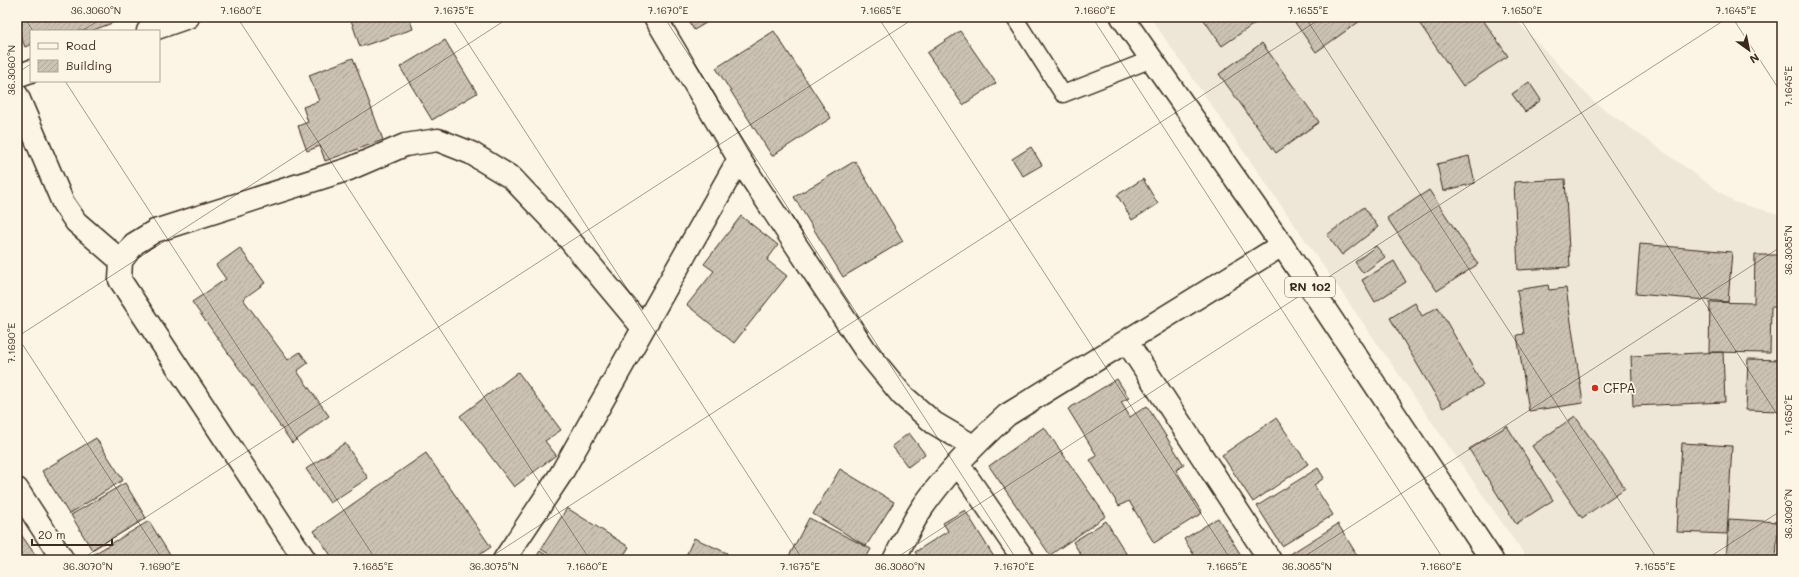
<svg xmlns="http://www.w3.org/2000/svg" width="1799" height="577" viewBox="0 0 1799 577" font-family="Mali,sans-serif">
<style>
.built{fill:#eee6d6}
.building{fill:url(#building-hatch);stroke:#3b2a1e}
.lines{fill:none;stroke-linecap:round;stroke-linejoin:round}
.lane-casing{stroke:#3b2a1e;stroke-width:19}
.street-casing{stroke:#3b2a1e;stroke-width:25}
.primary-casing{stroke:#3b2a1e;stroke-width:25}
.lane{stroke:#fcf5e5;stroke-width:16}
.street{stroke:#fcf5e5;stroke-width:22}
.primary{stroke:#fcf5e5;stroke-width:22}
.ticks{fill:none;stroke:#3b2a1e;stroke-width:1;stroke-opacity:0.45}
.poi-dot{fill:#c8321e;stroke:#fcf5e5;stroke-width:1.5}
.labels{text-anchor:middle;stroke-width:3.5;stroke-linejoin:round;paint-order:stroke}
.shield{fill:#fcf5e5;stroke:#75675a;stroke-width:1}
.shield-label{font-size:12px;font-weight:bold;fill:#3b2a1e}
.poi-label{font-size:13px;fill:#3b2a1e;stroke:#fcf5e5;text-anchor:start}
.neatline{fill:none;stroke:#3b2a1e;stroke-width:1.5}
.ticks-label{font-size:10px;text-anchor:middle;fill:#3b2a1e}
</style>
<defs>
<pattern id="building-hatch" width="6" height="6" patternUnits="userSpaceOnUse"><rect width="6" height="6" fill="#ccc2b3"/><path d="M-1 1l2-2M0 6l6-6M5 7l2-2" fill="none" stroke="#b0a79a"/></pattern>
</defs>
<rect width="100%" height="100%" fill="#fcf5e5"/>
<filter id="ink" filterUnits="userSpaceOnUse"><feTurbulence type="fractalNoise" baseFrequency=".025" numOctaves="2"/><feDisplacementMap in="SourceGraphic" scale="8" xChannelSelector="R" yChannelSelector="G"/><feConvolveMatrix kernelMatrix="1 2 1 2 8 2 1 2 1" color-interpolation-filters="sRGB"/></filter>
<g filter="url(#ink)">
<path class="built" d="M1150,17H1513L1594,102L1734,202L1782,215V560H1528Z"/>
<path class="building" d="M17,17H128L91,31H31V45L25,47L17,26Z
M350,17H409L413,29L360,47Z
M686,17H716L694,30Z
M1202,17H1249L1254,24L1222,46Z
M1291,17H1357L1360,21L1316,52Z
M1415,17H1481L1508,56L1463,86Z
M774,31L831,118L772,156L716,68Z
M960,31L996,83L963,105L927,53Z
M445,40L477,93L432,120L400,67Z
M1262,43L1319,122L1276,153L1219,74Z
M353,58L383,140L325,161L320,146L307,151L298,126L308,122L303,107L319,101L309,75Z
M1529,82L1541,100L1525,112L1512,94Z
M1031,147L1042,165L1023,176L1012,159Z
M1469,156L1475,183L1443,191L1437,164Z
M855,161L903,241L843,277L794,197Z
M1143,179L1158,204L1132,220L1117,195Z
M1565,179L1570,267L1518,270L1514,182Z
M1429,190L1478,264L1437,291L1387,218Z
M1364,207L1378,227L1342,255L1327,235Z
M741,216L778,245L767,260L787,276L734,343L687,305L714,271L704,264Z
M1640,244L1732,252L1728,302L1636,294Z
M1376,246L1385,257L1363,273L1355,262Z
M240,248L265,283L243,299L288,360L300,352L308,363L297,371L329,416L292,443L192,302L226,279L216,265Z
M1755,255H1782V307H1771L1770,353L1709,352L1710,302L1754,303Z
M1394,261L1406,282L1375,302L1362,280Z
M1548,285L1549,290L1566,288L1583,403L1529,411L1517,335L1524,334L1517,290Z
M1415,303L1422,316L1438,307L1483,385L1443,408L1390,318Z
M1723,352L1725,402L1633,406L1631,356Z
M1748,359L1782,360V411L1746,410Z
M518,372L561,430L545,441L556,455L514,487L460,416Z
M1117,379L1129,398L1121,402L1130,417L1147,406L1184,465L1176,470L1202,513L1154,543L1129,501L1119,506L1090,460L1097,456L1068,409Z
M1575,416L1625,488L1582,518L1532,446Z
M1276,418L1308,464L1253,502L1222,455Z
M1507,426L1553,500L1516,524L1469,449Z
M1044,427L1106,516L1050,555L989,466Z
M909,433L925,454L908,467L892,446Z
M96,438L123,480L69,514L42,471Z
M345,443L368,478L330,503L306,469Z
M1682,443L1732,446L1727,534L1677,532Z
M426,453L491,547L472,560H334L314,531Z
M1318,468L1324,478L1314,485L1333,515L1282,546L1257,506Z
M840,469L894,502L866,546L813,514Z
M125,483L146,518L92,550L71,515Z
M1782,506V537H1779Z
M567,508L629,547L621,560H558L541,549Z
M965,510L994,557L988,560H920L915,552L948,531L943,523Z
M809,518L871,549L865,560H787Z
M1218,518L1244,560H1197L1184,539Z
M1729,519L1778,522L1776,560H1726Z
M149,521L173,560H97L94,554Z
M1106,521L1127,555L1118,560H1084L1073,542Z
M1338,524L1360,560H1289L1287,556Z
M17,529L39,560H17Z
M694,538L727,553L724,560H684Z
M540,551L553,560H534Z
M1676,556L1717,560H1676Z"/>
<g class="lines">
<defs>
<path id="lane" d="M1014,17L1063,94L1152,59"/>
<path id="street" d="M655,17L739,159L866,351L902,395L934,423L973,446
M148,31L188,17
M17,76L31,71
M17,95L63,203L76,222L121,261
M1127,342L1270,560
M958,464L1024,560
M17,489L63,560
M305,560L120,280L121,261L134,244L155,231L349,169L405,145L438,140L471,153L512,178L563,232L643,328
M504,560L561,474L739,159
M894,560C902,544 910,527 920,511C944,475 975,444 1007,415L1282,245"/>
<path id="primary" d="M1122,17L1282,245L1492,560"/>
</defs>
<use href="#lane" class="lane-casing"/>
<use href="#street" class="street-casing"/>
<use href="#primary" class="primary-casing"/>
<use href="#lane" class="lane"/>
<use href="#street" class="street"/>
<use href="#primary" class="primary"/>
</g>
</g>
<path class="ticks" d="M24,17L33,31M237,17L590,560M451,17L803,560M664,17L1017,560M878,17L1231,560M1092,17L1444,560M1305,17L1658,560M1519,17L1782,422M1732,17L1782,94M82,31L104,17M17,73L31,64M65,81L376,560M17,336L163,560M17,337L510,17M80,560L916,17M486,560L1323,17M893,560L1729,17M1299,560L1782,246M1705,560L1782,510"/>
<circle class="poi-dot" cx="1595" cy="388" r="4"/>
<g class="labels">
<rect class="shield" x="1285" y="277" width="50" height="20" rx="3"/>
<g class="shield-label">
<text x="1310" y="291">RN 102</text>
</g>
<g class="poi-label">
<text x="1603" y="393">CFPA</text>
</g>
</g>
<rect width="1799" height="577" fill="none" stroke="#fcf5e5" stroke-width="44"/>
<rect x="30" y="30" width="130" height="52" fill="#fcf5e5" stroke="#afa495"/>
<rect x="38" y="43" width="20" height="6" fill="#fcf5e5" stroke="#afa495"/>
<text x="66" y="50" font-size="12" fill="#3b2a1e">Road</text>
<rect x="38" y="60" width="20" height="12" fill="url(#building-hatch)" stroke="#afa495"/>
<text x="66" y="70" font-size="12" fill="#3b2a1e">Building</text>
<g transform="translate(1749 50) rotate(147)" stroke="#fcf5e5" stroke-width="3" paint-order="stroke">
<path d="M0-3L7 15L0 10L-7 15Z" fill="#3b2a1e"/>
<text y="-6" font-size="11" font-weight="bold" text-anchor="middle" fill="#3b2a1e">N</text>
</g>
<path d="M32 539v6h80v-6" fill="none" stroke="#3b2a1e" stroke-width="2"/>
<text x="38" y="539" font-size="12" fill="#3b2a1e" stroke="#fcf5e5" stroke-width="3" paint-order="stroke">20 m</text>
<rect x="22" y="22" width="1755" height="533" class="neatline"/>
<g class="ticks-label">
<text x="96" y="14">36.3060°N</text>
<text x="241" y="14">7.1680°E</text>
<text x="454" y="14">7.1675°E</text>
<text x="668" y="14">7.1670°E</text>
<text x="881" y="14">7.1665°E</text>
<text x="1095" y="14">7.1660°E</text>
<text x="1308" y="14">7.1655°E</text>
<text x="1522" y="14">7.1650°E</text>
<text x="1736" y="14">7.1645°E</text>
<text transform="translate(11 70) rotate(-90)" y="4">36.3060°N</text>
<text transform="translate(1788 86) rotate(-90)" y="4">7.1645°E</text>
<text transform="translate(1788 250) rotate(-90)" y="4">36.3085°N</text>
<text transform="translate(11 343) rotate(-90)" y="4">7.1690°E</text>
<text transform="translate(1788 415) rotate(-90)" y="4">7.1650°E</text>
<text transform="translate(1788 514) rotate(-90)" y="4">36.3090°N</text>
<text x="88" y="570">36.3070°N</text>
<text x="160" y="570">7.1690°E</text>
<text x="373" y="570">7.1685°E</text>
<text x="494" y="570">36.3075°N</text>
<text x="587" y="570">7.1680°E</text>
<text x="800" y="570">7.1675°E</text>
<text x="900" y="570">36.3080°N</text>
<text x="1014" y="570">7.1670°E</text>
<text x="1227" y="570">7.1665°E</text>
<text x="1307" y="570">36.3085°N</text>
<text x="1441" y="570">7.1660°E</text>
<text x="1655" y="570">7.1655°E</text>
</g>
</svg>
